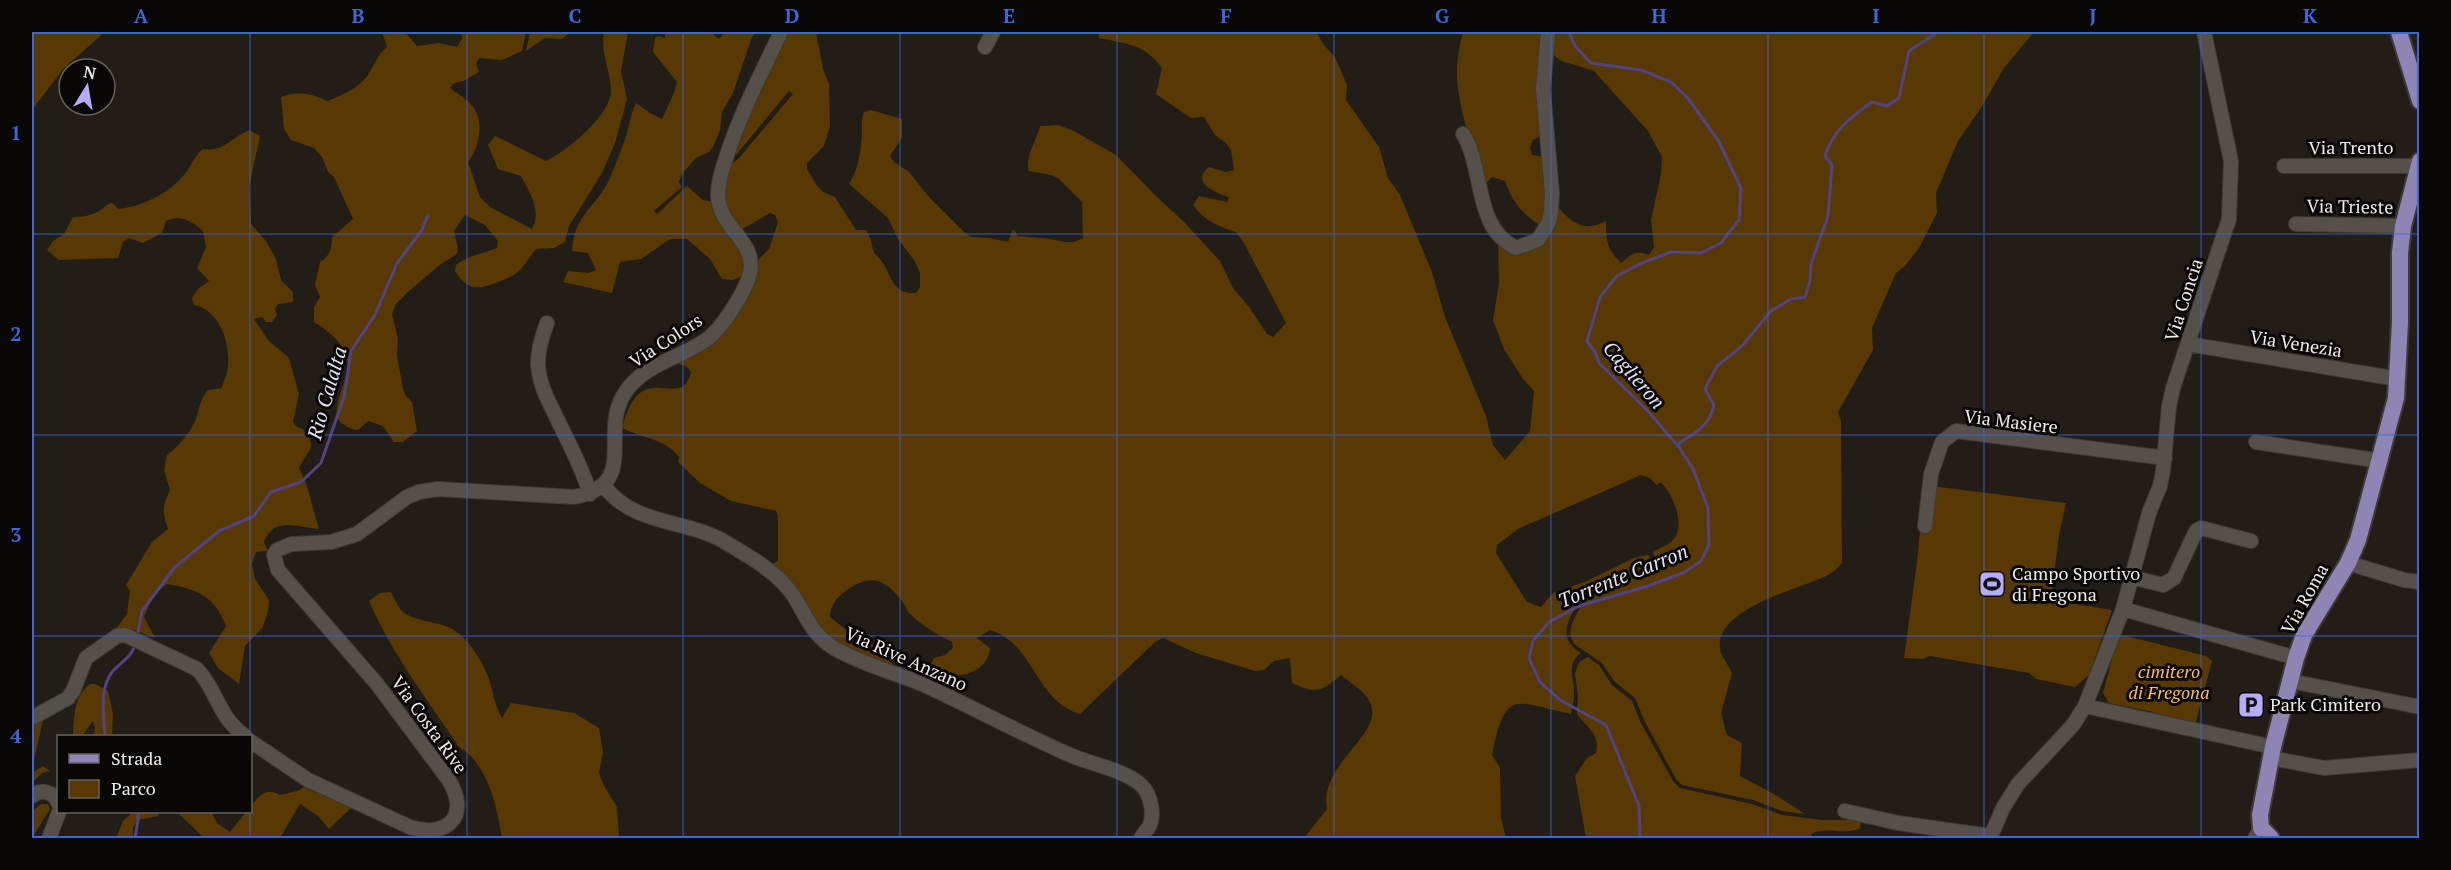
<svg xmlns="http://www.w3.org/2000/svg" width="2451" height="870" viewBox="0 0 2451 870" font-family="'PT Serif',serif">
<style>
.green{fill:#583903}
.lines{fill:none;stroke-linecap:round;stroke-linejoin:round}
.stream{stroke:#514485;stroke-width:3}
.minor-casing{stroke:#3e3a36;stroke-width:16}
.major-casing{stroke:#3e3a36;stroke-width:20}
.minor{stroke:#555049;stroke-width:14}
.major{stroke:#8f85b4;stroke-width:16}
.grid{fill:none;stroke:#3c66da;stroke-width:1.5;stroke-opacity:0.55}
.labels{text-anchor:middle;stroke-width:6;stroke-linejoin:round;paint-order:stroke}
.street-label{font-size:18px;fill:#eeebe6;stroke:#0a0806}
.poi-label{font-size:18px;fill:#eeebe6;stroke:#0a0806;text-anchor:start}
.park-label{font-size:18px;font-style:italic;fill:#ffbe5e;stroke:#0a0806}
.water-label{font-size:20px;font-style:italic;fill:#e4e2f6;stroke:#0a0806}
.neatline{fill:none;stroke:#3c66da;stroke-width:2}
.grid-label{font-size:20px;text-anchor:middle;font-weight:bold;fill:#3c66da}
</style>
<rect width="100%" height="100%" fill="#221d17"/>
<path class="green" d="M32,32H105L64,68L32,110Z
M382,32H405L417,46L439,43L457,47L462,39L461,32H526L522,51L502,60L479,58L476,64L479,72L463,81L454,83L450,88C457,94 468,99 473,107C485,123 479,148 468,162L480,197L490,207L532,229C542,210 530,193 521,176L498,169L488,145L495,136L546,161C566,152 611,115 611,91C611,70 600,55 604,32H628L621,71L627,99L615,143L602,173L569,226L565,242L554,248L536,249C531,255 527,262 522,268C516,275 507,279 498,282C478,290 467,291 455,271L456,265C469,255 482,254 497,248L498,241L485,225L465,215L454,231L458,248L457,254L441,264L409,291L396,304L392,314L398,339L397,356L403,389L406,396L412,402L417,431L403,442H394L383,426L368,421L358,430C314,421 352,387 347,360C344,342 328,331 314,322V307L320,297L315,285L320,262C330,256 332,248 332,237L353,219L334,177L328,172L322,157L314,148L291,140L284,129L281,97C298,91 311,93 327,101C341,96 360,87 368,75C375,64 377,55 387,47Z
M530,32H571L562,39L545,38L526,51Z
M665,32H714V35L719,39L725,32H757L752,37L733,93L722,112L720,130L713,147L709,152L696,158L682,174L679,182L682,187L654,211L657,214L687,186L703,200L713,202L747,258L742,276L733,280L722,279L710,259L687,239H670L641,259L620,262L612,293L563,282L568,271L589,273L596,270L588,253L572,251C574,214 597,207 610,178C615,165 621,152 625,139C629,127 631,114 636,103L650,113L662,119L674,93L677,82L653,52L655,38L658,36L665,38Z
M783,32H816L823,69L829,84L830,126L824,146L807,163V169L817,186L823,192L835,197L856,230H866C871,237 871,244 874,252C876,256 881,259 883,263C892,278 894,295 916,293L920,287V273L914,260L898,239L888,218L849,184C859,168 861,150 862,132C862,124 861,120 864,112L871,110L902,119V138L890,156L894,162L908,171L930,198L965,233L972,237L990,238L1008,242L1013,229L1018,236L1051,239L1064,242H1074L1083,238L1082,202L1058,178L1051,175L1029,171C1024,158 1037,140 1040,126L1058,125L1072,130L1116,155L1157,197L1184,222L1220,261L1233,288L1249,307L1267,334L1273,337L1286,323L1244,243L1236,232C1218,226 1205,221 1193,205L1199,196L1227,202L1229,197C1215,193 1190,182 1209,167L1226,172L1234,170L1231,150L1226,143L1215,135L1204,117L1191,118L1156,94L1162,68C1144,44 1128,44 1099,38L1098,32H1316L1324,45L1335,57L1347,85L1346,100L1379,147L1388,178L1400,195L1432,272L1445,317L1486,416L1493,445L1505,460L1530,431L1534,391L1523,379L1504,349L1493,320L1499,284L1498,244L1535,238L1552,200C1568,218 1580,235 1606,221C1606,241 1607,249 1621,263C1632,254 1636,249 1649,255L1654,247L1651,220L1661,174L1662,157L1648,131L1594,71L1562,61L1549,52L1545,32H2034L2004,68L1981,108L1958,141L1936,193L1937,213L1919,248L1905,266L1896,273L1872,328L1873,350L1838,412L1841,421L1842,563C1837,569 1831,574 1824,577C1798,589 1708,611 1721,653C1724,659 1729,667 1732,673L1721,713L1727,735L1742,743L1740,776L1774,794L1805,814L1782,811L1753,800L1682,785L1676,779L1645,722L1635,698L1615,682L1602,663L1574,644L1570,634L1572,623L1586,596L1602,587L1621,583L1643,574L1655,559L1653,552C1659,548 1669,545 1673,540C1686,525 1673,493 1660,482L1657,485L1650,478L1641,475L1518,529L1497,545L1496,553L1527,602L1541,607L1553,593L1587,581L1634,558L1648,555L1651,559C1631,585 1599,575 1583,594C1579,598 1577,605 1574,610C1564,628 1562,641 1581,653C1565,665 1575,678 1574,694C1574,701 1572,708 1571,714C1515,703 1506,686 1492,755L1500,768L1501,818L1506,838H1304L1327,809C1318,760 1394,731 1366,696C1360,688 1349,682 1341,675C1322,692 1315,694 1292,683L1290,658L1274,661L1264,670L1255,671L1196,653L1163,638L1155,642L1080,714C1035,701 1035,644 990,630L977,638L990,648C988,674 957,679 935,675L930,667L934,658L945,655L953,648L952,642C936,634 921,625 909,613C906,609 905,605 902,601C884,578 871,574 847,590C838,596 830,605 830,617L849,632L892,657L894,660L891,667L837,643L824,633L767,567L778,561V517L776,511L731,501L700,483L678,462L679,457C668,440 639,437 622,428C625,418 628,406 635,398C655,373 683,406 691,372L687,367L677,363V360L706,344L755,263L769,249L778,222L775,215L770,213L741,230L723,202L728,167L739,158L793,94L789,91L736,155H732Z
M1463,32H1542V135L1533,140L1530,147L1532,155L1545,157C1548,181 1550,203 1540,225C1522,214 1512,201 1505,181L1492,177L1486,183L1480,197C1478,182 1476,166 1472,151C1461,105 1450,80 1463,32Z
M249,130L260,136L249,187L251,224L266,241L276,259L281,280L293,292V302L278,304L275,309L277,315L272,322H266L262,317L254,319L268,340L289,358L299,394L293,422L297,427L303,429C319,448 307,451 299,468L306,483L319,529C296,527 274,516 264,542L268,551L256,552L252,564L255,579L269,600L268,611L263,627L245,646L239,684L218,668L209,653L226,626C215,596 196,589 167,584L154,594L144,617L155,638L134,630L116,629L127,614L130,591L126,585L152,542L168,529C162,510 162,508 170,490L164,470L167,455C176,449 191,432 195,421C200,409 199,400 208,390L222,388C224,380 228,372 228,365C230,341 219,310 194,305L192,298L198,289L209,281L197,268L206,247L203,231C192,221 180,214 166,221L162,233L143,243L129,238L123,242L118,258L59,260L47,250L53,241L64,234L73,217C82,217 90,216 99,211C104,208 106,204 112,203L119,209C144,206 172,192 187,171C193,162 195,156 203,149C224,152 231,138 249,130Z
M1924,485L2066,503L2059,535L2051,600L2112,610L2089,675L2075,687L2036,679L2029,673L1930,656L1923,659L1904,658L1917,562Z
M391,592C394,598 398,607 403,612C419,624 443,620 458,633C472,644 483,663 489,679C493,692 495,706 502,718L511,703L574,713L599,728L603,752L599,773L603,784L617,807L619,838H502C497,807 488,764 459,747C427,699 392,654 369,601L380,593Z
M2122,635L2206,656L2212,661L2195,725L2152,715L2153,712L2109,703L2103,693L2118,636L2121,637Z
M1588,657L1599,665L1612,685L1632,701L1641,723L1673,781L1680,788L1752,804L1782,815L1822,820H1861L1860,829C1841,835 1826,826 1811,834L1813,838H1586L1575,776L1587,758L1596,753C1601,734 1586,727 1577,714L1578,694L1575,674L1579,662Z
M90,684H95L108,691L113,714L112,736H94L95,727L93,721L82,736L73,735C74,718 74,695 90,684Z
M38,718V724L43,720L32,770L35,771L43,766L50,771L42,773L32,783V723Z
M306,786L353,806L329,829L318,816L300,804L280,838H204L177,812H211L218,824L230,832L246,812H250L251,806C260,795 266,787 280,795L297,791Z
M41,804H48L50,809L32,838V811Z
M133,812L158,813V816L137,820L133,829V838H116L123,821Z"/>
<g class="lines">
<path class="stream" d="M1569,32L1575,46L1591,63L1641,70L1671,82L1687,97L1718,140L1741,188L1739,220L1721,243L1701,253L1671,252L1642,263L1617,276L1600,297L1587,341L1595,352L1599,363L1646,409L1678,446
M137,637L142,611L175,567L219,531L254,516L271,492L301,482L321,463L344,397L351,351L375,315L397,263L422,230L428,215
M105,736C104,717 99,689 112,672C120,663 133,656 135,644
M135,838L138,820V812
M1640,838L1639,806L1606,725L1560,700L1540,682L1529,658L1533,641L1549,622L1579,606L1648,586L1683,573L1701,561L1709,545L1708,508L1693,469L1679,447V443C1696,433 1710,425 1714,405L1705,389L1717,366L1742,346L1771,311L1791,299L1805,297L1810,281L1811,264L1828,216L1832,165L1825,156C1833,130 1850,118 1872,102L1887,106L1899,98L1909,51L1938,32"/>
<defs>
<path id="minor" d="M985,47L993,32
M1463,134C1485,170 1473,227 1516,248L1538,240L1549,222L1551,212L1552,193L1543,89L1548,32
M2284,166H2419
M2296,224L2403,226
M547,323C542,336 538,350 538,364C539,387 551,405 560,425C571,447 583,470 590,494
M2188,344L2398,379
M2256,442L2381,461
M604,486C634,526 686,519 725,542C749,556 777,572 793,595C806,615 812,635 834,648C861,664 893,672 922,684C972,707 1020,733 1070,755C1090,764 1125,770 1141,785C1151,794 1155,815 1149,827C1146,831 1143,834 1141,838
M1925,526L1931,474L1942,442L1956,431L2165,458
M2348,563L2404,580L2420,582
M2131,577L2163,585L2174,578L2196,531L2201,528L2251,541
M2123,609L2296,658
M2290,681L2420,707
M2085,706L2273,747
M32,718L68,698L73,691L86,658L117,636L125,635L197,669C218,691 217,716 245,736
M250,741L308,780L410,827C448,839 471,815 448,779L377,684L278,570L274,555L277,550L292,544L331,542L357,534L407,497L419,492L438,489L574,497C642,484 597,432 626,391C645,364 680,358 706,340C721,330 743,295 749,277C760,242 719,229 718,196C718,181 723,167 728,152C742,110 762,72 781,32
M2271,758L2324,768L2420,760
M32,796C41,788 54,792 58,803
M1845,811L1898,823L1990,836
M49,838L59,812
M1990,838L2003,808L2018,784L2073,725L2085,706L2123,609L2149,513L2160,486L2163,471L2169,406L2173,388L2229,219L2231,161L2204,32
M2255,838L2261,828"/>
<path id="major" d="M2399,32L2420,101
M2271,838L2261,828L2260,815L2273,747L2296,658L2304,635L2348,563L2358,540L2396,398L2400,322V253L2403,226L2420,161"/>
</defs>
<use href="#minor" class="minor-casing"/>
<use href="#major" class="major-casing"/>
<use href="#minor" class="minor"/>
<use href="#major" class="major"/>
</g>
<path class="grid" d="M250,32V736M467,32V838M683,32V838M900,32V838M1117,32V838M1334,32V838M1551,32V838M1768,32V838M1984,32V838M2201,32V838M32,234H2420M32,435H2420M32,636H2420M250,812V838"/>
<defs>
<symbol id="stadium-square" viewBox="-11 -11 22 22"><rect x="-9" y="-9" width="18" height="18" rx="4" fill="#b6abf8" stroke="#0a0806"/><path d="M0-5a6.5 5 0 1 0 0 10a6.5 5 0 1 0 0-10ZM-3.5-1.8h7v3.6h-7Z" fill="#111"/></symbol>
<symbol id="parking-square" viewBox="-11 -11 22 22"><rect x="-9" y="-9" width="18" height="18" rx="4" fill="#b6abf8" stroke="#0a0806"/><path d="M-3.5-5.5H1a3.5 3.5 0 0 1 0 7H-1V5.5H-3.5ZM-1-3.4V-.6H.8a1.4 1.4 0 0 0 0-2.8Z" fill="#111"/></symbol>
</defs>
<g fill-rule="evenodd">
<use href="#stadium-square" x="1977" y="569" width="30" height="30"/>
<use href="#parking-square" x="2236" y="690" width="30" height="30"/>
</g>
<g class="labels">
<g class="street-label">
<text x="2351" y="154">Via Trento</text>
<text transform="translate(2350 207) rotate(1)" y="6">Via Trieste</text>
<text transform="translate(2184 300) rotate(-72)" y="6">Via Concia</text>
<text transform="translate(666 341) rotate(-33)" y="6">Via Colors</text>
<text transform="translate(2296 344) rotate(9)" y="6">Via Venezia</text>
<text transform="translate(2011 422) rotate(7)" y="6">Via Masiere</text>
<text transform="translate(2305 599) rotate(-61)" y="6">Via Roma</text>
<text transform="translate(906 659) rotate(24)" y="6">Via Rive Anzano</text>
<text transform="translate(429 725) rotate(54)" y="6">Via Costa Rive</text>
</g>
<g class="poi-label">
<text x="2012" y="580">Campo Sportivo<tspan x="2012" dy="21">di Fregona</tspan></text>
<text x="2270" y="711">Park Cimitero</text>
</g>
<g class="park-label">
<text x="2169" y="678">cimitero<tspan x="2169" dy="21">di Fregona</tspan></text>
</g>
<g class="water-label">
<text transform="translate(1634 375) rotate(49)" y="7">Caglieron</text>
<text transform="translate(327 393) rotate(-74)" y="7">Rio Calalta</text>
<text transform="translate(1623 576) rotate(-22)" y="7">Torrente Carron</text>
</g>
</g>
<rect width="2451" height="870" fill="none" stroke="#0a0806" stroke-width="66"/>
<rect x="57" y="735" width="195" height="78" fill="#0a0806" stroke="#656360" stroke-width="1.5"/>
<rect x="69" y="754" width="30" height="9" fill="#8f85b4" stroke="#656360" stroke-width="1.5"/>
<text x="111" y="765" font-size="18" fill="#eeebe6">Strada</text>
<rect x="69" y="780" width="30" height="18" fill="#583903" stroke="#656360" stroke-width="1.5"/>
<text x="111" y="795" font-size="18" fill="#eeebe6">Parco</text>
<g transform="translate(87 87) rotate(11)"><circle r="28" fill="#0a0806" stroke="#656360" stroke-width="1.5"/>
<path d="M0-4.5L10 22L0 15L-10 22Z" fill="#b6abf8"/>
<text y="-9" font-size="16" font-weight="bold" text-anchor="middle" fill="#eeebe6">N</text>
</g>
<rect x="33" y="33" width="2385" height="804" class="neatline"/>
<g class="grid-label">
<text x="141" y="23">A</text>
<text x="358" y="23">B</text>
<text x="575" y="23">C</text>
<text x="792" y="23">D</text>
<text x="1009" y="23">E</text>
<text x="1226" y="23">F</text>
<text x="1442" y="23">G</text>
<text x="1659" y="23">H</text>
<text x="1876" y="23">I</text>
<text x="2093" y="23">J</text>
<text x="2310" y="23">K</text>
<text x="16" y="140">1</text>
<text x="16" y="341">2</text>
<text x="16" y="542">3</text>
<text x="16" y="743">4</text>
</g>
</svg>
